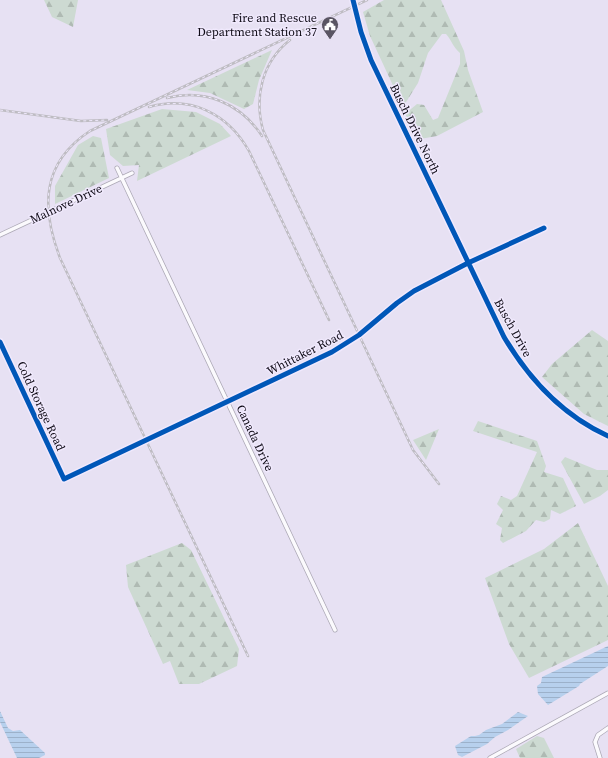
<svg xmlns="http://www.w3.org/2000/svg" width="608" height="758" viewBox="0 0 608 758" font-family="'Source Serif 4',serif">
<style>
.forest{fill:url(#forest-firs)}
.water{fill:url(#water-rules)}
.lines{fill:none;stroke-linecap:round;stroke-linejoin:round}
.street-casing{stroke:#aca8b5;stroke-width:5}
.secondary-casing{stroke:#aca8b5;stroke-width:6}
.street{stroke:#fbfafd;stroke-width:3.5}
.secondary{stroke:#fbfafd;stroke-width:4.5}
.rail-casing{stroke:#bebcc2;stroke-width:2.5}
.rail{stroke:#f0e9fd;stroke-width:1;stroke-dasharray:3;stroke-linecap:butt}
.cycleway-casing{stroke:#f0e9fd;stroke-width:8}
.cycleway{stroke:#0057b8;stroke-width:5}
.labels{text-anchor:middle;stroke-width:3;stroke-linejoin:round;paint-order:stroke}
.poi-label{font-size:12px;fill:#0e0a15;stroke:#f0e9fd;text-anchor:end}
.street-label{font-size:12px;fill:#0e0a15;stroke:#f0e9fd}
</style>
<defs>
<pattern id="forest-firs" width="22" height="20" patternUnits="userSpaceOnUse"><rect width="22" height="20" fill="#cddad2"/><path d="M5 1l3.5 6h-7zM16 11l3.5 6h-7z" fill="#afbab3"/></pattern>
<pattern id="water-rules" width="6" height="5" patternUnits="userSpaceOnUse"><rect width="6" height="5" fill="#b7d0ed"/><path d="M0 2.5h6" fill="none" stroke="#9cb1ca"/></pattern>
</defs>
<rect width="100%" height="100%" fill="#e7e1f3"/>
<path class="forest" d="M44,0H78L73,27L52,17Z
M384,0H441L464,51L468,70L483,112L437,136L420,139L405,114L417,104L424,105L433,120L438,118L460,64V53C453,47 452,41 446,34H442L428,53L418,83L403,107L370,36L363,12Z
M272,50L259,80L253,104L244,109L210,93L187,90Z
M162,109L196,112L220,124L231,136L137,181L139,165L123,166L110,155L106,129Z
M93,136L101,138L109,178L55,204V186L78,145Z
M592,330L608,341V426L584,414L542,377L552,364Z
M478,421L537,441L546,466L544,472L563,478L576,506L560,514L551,510L550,519L544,522L536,520L526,531L503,543L500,540L502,528L496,524L503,510L497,504L501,496L511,500L517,496L537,452L473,431Z
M439,429L426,460L413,440Z
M565,457L597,470H608V490L600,496L584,504L561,462Z
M578,523L608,586V640L529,678L509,644L485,578L544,549Z
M182,543L191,550L239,649L237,666L199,684H179L170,661L163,664L128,587L126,565Z
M537,736L544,738L554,758H520L516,749Z"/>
<path class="water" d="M608,646V666L580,684L579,686L548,705L538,694L537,686L541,683L542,677Z
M0,711L8,728L13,731L20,730L45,753V755L39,758H17L0,722Z
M518,712L528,716L508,730L495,737L487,744L462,757L458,755L455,746L471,736H475L479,735L486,730L502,724Z"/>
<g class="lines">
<defs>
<path id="street" d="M117,168L335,630
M0,235L132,173
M0,342L64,479L332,352L359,335L397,303L414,291L468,263L544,228
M490,758L608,693
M600,758L595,742L598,735L608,728"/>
<path id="secondary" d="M353,0L361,32L371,60L504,337C529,379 564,416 608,436"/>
</defs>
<use href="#street" class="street-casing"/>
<use href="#secondary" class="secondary-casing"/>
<use href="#street" class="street"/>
<use href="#secondary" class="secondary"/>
<defs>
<path id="rail" d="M290,40C262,62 254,97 263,130L413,450L439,484
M167,98C205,88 241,104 262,136
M149,107C191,95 228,114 249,151L329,320
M0,110L81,121L107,120
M248,656L60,258C41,208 41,163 90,131L367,0"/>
</defs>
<use href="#rail" class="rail-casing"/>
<use href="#rail" class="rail"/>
<defs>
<path id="cycleway" d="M353,0L361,32L371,60L504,337C529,379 564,416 608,436
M0,342L64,479L332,352L359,335L397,303L414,291L468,263L544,228"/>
</defs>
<use href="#cycleway" class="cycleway-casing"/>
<use href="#cycleway" class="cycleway"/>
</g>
<defs>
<symbol id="civic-pin" viewBox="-11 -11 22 30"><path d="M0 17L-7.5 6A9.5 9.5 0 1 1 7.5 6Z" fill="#5a5563" stroke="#f0e9fd"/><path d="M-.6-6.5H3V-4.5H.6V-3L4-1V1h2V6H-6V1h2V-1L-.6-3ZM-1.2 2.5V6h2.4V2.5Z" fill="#fff"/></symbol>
</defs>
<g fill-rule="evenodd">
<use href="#civic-pin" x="320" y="15" width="20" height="27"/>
</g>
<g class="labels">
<g class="poi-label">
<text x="317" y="22">Fire and Rescue<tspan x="317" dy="14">Department Station 37</tspan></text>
</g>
<g class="street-label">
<text transform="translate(415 129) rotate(64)" y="4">Busch Drive North</text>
<text transform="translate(66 204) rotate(-25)" y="4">Malnove Drive</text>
<text transform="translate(513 328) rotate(61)" y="4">Busch Drive</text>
<text transform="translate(305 353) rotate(-27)" y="4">Whittaker Road</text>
<text transform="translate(41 406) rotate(65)" y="4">Cold Storage Road</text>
<text transform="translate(255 438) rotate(65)" y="4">Canada Drive</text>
</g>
</g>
</svg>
